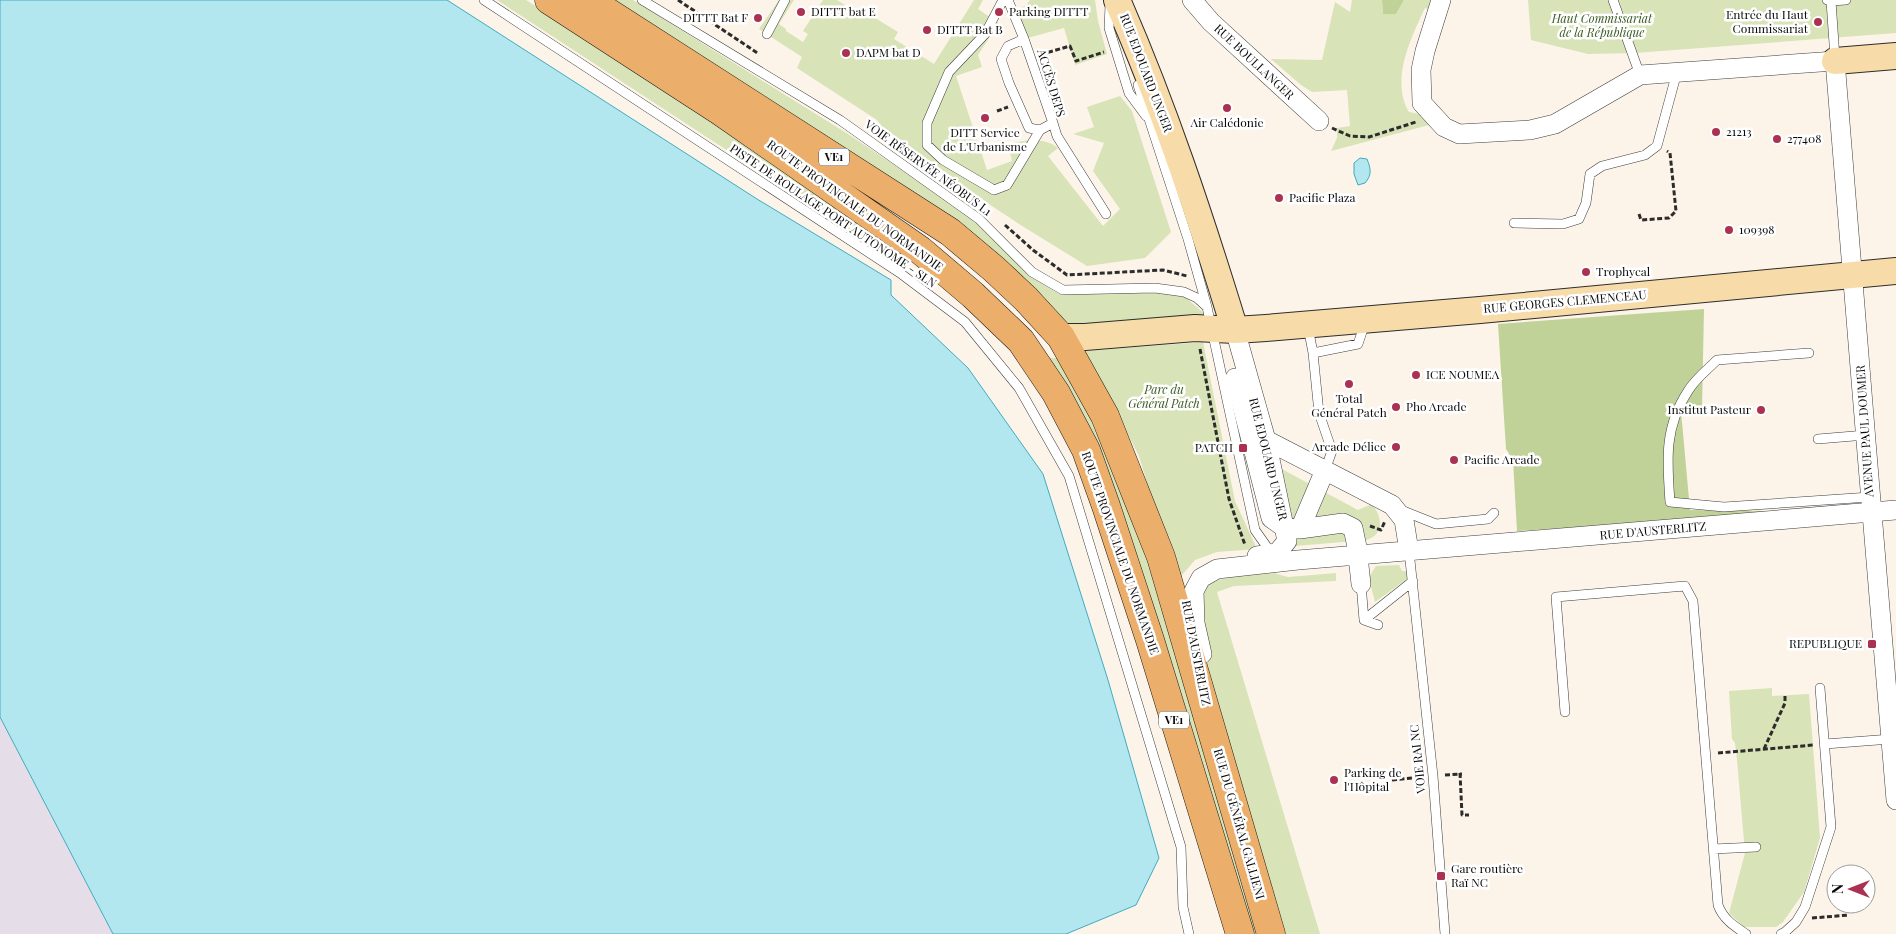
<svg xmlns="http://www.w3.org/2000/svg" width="1896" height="934" viewBox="0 0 1896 934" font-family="'Playfair Display',serif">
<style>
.industrial{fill:#e5dee8}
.green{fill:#d8e3b7}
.forest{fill:#c0d298}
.water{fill:#b3e7ef;stroke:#41aabf}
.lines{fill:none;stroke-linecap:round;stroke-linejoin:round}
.lane-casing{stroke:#3d3d3d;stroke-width:10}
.street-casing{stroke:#3d3d3d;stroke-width:20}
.secondary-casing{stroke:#2c2c2c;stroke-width:28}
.primary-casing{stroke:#1b1b1b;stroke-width:29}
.path{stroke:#2c2c2c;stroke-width:3;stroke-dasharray:5 2.5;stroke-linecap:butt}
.lane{stroke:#fff;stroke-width:9}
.street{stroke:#fff;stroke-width:19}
.secondary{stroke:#f7dcaa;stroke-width:26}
.primary{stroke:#ebae6b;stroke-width:28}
.poi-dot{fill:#ab3153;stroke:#fff;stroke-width:2}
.labels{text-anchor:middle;stroke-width:5;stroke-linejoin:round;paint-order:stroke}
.shield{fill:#fff;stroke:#545454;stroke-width:1}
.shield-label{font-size:11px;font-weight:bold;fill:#0a0a0a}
.poi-label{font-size:12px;fill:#0a0a0a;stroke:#fff;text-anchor:start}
.park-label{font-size:12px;font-style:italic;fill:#3b5a22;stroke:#fff}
.street-label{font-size:12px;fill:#0a0a0a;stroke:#fff}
</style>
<rect width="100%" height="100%" fill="#fdf4e9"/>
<path class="industrial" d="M0,717L113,934H0Z"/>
<path class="green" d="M497,0H526L806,180L894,241L887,255Z
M610,0H633L848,134L976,220L1028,275L1059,294L1152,292L1185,297L1205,314L1199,324L1071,331Z
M779,0H794L779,24L786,29V31L803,42L808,34L803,31L823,0H837L845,5L840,12L851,19L856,12L859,13L862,10L898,32L894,39L934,64L974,0H983L978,9L1000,24L995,29L978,55L982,67L956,76L987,170L1012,161L1008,144C1025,140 1044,137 1058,148L1048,156L1103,226L1120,209L1093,171L1104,143L1073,134L1094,127L1087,107L1120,96L1132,111L1171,232L1145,258L1087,266L1019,224L927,163L888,135L877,120L797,68L802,57L759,29Z
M1030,0H1095L1098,21L1107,54L1075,65L1064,28L1024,39L1013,14L1027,4Z
M1352,0H1382L1383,14H1396L1404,0H1437L1433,11L1425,8C1411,38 1390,80 1409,112L1419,114L1423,111L1429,125L1331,151L1337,138V128L1350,126L1347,90L1312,92L1301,85L1271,59L1322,60L1335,2L1350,12Z
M1528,0H1896V33L1635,53L1588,54L1531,40Z
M1203,342L1235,501L1257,549L1217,552L1195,560L1177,581L1139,456L1085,351Z
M1043,357L1064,359L1108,442L1155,577L1262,934H1250Z
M1278,467L1358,510L1372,504C1382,516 1385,535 1366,540L1296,546Z
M1399,565L1402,571H1407V579L1375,602L1368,575L1371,574L1376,566Z
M1274,573L1288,577L1336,573V581L1234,586L1217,592L1320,934H1282L1201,640L1202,589C1225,573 1247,575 1274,573Z
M1772,688V696L1809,694L1820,838L1804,892L1783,922L1776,927H1744L1729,913L1745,853L1737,760L1735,743L1732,739L1729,691Z"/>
<path class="forest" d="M1382,0H1404L1396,14H1383Z
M1704,309L1702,409L1681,411L1690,510L1764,511L1757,517L1517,531L1513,460L1506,449L1498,324Z"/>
<path class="water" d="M0,0H447L757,199L891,280V295L968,368L1043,474L1108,680L1159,858L1136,905L1066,934H113L0,717Z
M1360,158L1367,159C1371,169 1372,175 1365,183L1358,185L1354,174V163Z"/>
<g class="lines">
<defs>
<path id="lane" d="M484,0L900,273L965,322L1019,388L1069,476L1181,847L1183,907L1189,934
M642,0L840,120L979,219L1032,272L1063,290L1155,288L1184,292L1197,298L1207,307
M1003,0L985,34L949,72L927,123V145L943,160L994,190L1007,185L1040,130
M1008,0L1024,39
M1613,0L1640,75
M1827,0L1831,1L1835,58
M1831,0V1L1846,0
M1110,5L1109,28L1129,93L1146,116
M767,34L785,0
M1024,39L1053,123L1040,130L1029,128L1009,83L1001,59L1008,46Z
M1138,85L1188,239L1207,307L1255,530L1267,547L1274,551
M1053,123L1057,136L1106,214
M1514,223L1563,224L1579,219L1586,203L1590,174L1602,166L1645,155L1657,146L1677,72
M1308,327L1313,353L1319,413L1332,451L1325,470
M1313,353L1358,344L1365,323
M1809,353L1717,360C1708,369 1695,379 1688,391C1664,427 1667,461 1670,502L1724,507L1870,497
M1818,439L1866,435
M1401,510L1436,524L1488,519L1494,513
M1409,551L1433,776L1445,934
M1361,584L1364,620L1378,625
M1364,620L1413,581
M1565,712L1556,597L1685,586L1693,601L1718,905C1723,919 1734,926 1746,934
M1825,744L1891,739
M1713,849L1756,847
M1781,934L1785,932L1796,922L1805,907L1831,827L1820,688"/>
<path id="street" d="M1192,0L1211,22L1319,121
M1441,0L1425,51L1421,70L1422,103L1444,127L1459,134L1530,130L1555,124L1640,75L1835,61C1855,307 1875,554 1896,800
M1235,330L1266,440L1287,541L1277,553L1257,556
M1235,378L1271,518L1285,528L1300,529L1343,523L1353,528L1357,547L1361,584
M1266,440L1392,505L1404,520L1409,551
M1300,529L1325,470
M1202,654L1195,623L1194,591L1201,578L1217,569L1298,560L1896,510"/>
<path id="secondary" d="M1117,0C1164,107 1201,219 1235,330
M1835,61L1896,56
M1061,337H1085L1195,328L1235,330L1266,328L1480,310L1896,271"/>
<path id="primary" d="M549,0L720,111L920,250L973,295L1021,341L1056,393L1086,450L1106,506L1150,640L1240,934
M589,0L950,232L994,269L1026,299L1061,337L1105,416L1161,557L1271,934"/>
</defs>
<use href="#lane" class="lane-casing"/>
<use href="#street" class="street-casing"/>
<use href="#secondary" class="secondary-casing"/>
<use href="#primary" class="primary-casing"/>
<path class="path" d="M678,0L759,54
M1044,58L1046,53L1070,46L1076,61L1104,52
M997,111L1008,107
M1332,128L1350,136L1369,137L1416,122
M1639,214L1641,220L1669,218L1676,211L1670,153L1667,151
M1005,225L1033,250L1067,275L1163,270L1187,276
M1200,349L1229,499L1245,545
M1370,526L1381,530L1385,521
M1764,749L1785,703V695
M1718,753L1814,745
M1460,773L1462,815H1469
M1445,775L1462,774
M1392,780L1421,777
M1812,918L1849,915"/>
<use href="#lane" class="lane"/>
<use href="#street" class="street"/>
<use href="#secondary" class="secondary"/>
<use href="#primary" class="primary"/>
</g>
<g class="poi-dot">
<circle cx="801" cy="12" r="5"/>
<circle cx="999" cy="12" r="5"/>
<circle cx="758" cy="18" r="5"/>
<circle cx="1818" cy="22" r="5"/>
<circle cx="927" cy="30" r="5"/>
<circle cx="846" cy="53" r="5"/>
<circle cx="1227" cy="108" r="5"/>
<circle cx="985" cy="118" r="5"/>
<circle cx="1716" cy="132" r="5"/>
<circle cx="1777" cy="139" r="5"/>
<circle cx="1279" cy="198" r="5"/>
<circle cx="1729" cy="230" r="5"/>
<circle cx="1586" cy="272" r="5"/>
<circle cx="1416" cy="375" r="5"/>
<circle cx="1349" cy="384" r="5"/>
<circle cx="1396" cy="407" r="5"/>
<circle cx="1761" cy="410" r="5"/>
<circle cx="1396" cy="447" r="5"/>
<rect x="1238" y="443" width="10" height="10" rx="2.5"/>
<circle cx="1454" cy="460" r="5"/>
<rect x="1867" y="639" width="10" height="10" rx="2.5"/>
<circle cx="1334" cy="780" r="5"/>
<rect x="1436" y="871" width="10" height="10" rx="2.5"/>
</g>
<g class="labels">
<g class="shield">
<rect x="819" y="148.5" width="30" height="17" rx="4"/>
<rect x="1159" y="711.5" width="30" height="17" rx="4"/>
</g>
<g class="shield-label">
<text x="834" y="161">VE1</text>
<text x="1174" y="724">VE1</text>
</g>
<g class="poi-label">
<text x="811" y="16">DITTT bat E</text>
<text x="1009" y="16">Parking DITTT</text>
<text x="1808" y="19" text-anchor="end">Entrée du Haut<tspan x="1808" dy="14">Commissariat</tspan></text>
<text x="748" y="22" text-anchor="end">DITTT Bat F</text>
<text x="937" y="34">DITTT Bat B</text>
<text x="856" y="57">DAPM bat D</text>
<text x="1227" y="127" text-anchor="middle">Air Calédonie</text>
<text x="1726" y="136">21213</text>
<text x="985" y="137" text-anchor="middle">DITT Service<tspan x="985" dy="14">de L'Urbanisme</tspan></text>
<text x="1787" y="143">277408</text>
<text x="1289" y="202">Pacific Plaza</text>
<text x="1739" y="234">109398</text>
<text x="1596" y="276">Trophycal</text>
<text x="1426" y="379">ICE NOUMEA</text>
<text x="1349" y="403" text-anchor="middle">Total<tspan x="1349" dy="14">Général Patch</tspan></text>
<text x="1406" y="411">Pho Arcade</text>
<text x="1751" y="414" text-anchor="end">Institut Pasteur</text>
<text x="1386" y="451" text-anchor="end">Arcade Délice</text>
<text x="1233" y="452" text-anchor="end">PATCH</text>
<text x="1464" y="464">Pacific Arcade</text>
<text x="1862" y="648" text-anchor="end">REPUBLIQUE</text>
<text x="1344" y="777">Parking de<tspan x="1344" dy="14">l'Hôpital</tspan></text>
<text x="1451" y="873">Gare routière<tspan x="1451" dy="14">Raï NC</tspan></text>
</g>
<g class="park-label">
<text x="1602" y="23">Haut Commissariat<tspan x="1602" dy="14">de la République</tspan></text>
<text x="1164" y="394">Parc du<tspan x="1164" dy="14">Général Patch</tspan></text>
</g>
<g class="street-label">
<text transform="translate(1254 62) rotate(43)" y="4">RUE BOULLANGER</text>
<text transform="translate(1146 73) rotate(69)" y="4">RUE EDOUARD UNGER</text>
<text transform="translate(1051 83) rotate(73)" y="4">ACCÈS DEPS</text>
<text transform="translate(928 168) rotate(36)" y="4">VOIE RÉSERVÉE NÉOBUS L1</text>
<text transform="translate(855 206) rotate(36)" y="4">ROUTE PROVINCIALE DU NORMANDIE</text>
<text transform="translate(833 216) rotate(34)" y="4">PISTE DE ROULAGE PORT AUTONOME - SLN</text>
<text transform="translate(1565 302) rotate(-5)" y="4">RUE GEORGES CLEMENCEAU</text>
<text transform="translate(1865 431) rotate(-94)" y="4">AVENUE PAUL DOUMER</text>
<text transform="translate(1268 459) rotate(76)" y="4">RUE EDOUARD UNGER</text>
<text transform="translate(1653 531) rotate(-5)" y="4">RUE D'AUSTERLITZ</text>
<text transform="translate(1120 553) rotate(71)" y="4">ROUTE PROVINCIALE DU NORMANDIE</text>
<text transform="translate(1196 653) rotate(79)" y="4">RUE D'AUSTERLITZ</text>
<text transform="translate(1418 759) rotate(-96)" y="4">VOIE RAI NC</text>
<text transform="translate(1239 824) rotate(74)" y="4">RUE DU GÉNÉRAL GALLIENI</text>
</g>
</g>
<g transform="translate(1851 889) rotate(270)"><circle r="24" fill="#ffffff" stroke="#9d9d9d"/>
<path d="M0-4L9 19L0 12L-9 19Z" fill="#ab3153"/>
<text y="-8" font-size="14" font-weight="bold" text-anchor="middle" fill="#0a0a0a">N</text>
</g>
</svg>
